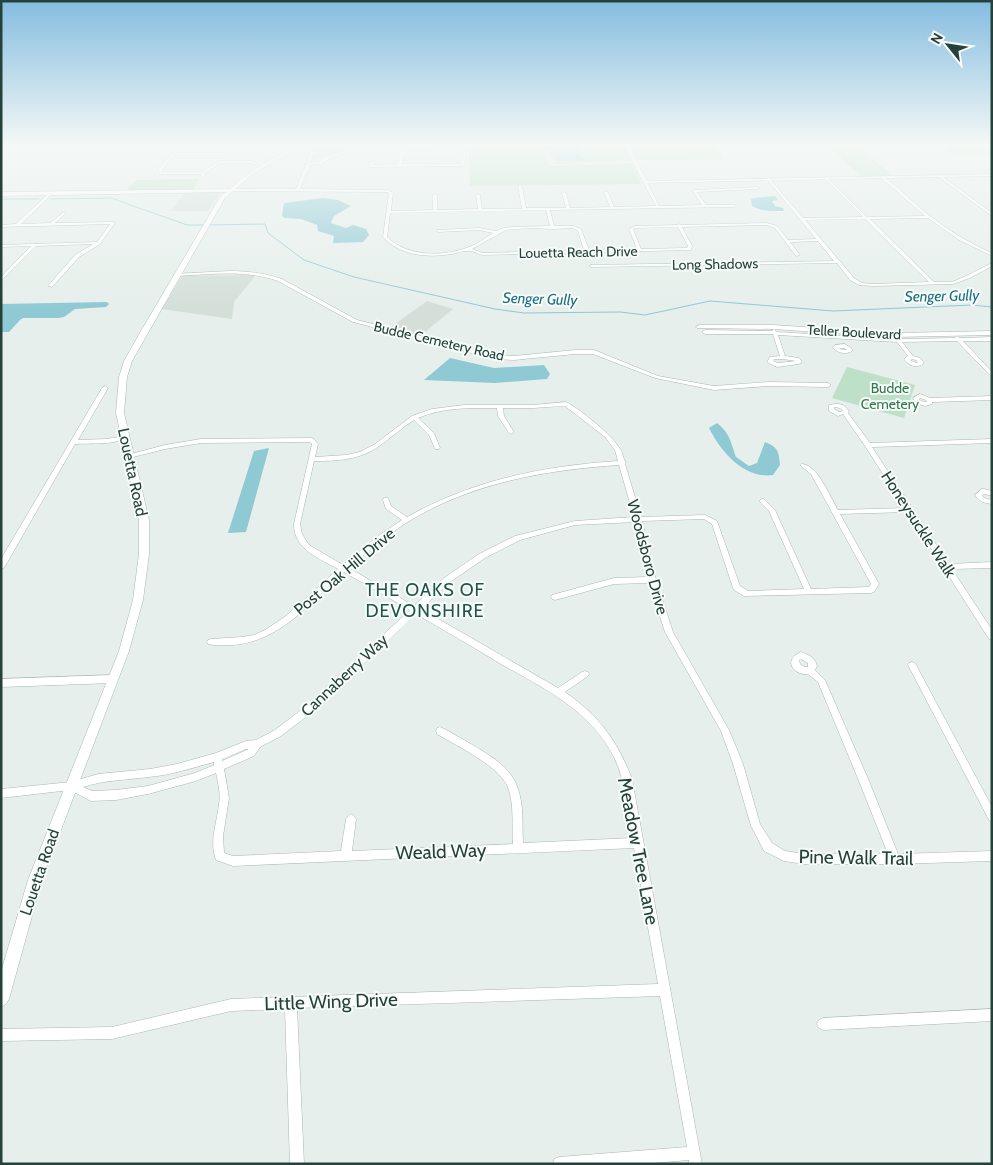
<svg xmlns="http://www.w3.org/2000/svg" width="993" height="1165" viewBox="0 0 993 1165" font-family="Cabin,sans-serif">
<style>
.built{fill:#d4dfda}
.green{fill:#bfe0c8;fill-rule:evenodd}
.water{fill:#8ec9d4}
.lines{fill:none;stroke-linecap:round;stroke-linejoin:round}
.stream{stroke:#8ec9d4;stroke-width:1}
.street-casing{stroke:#a8b8b2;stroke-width:1}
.secondary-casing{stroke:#a4bbb3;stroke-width:1}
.street{fill:#fff;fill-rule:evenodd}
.secondary{fill:#fff;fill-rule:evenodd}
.labels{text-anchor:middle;stroke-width:4;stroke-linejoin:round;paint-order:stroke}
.far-street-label{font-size:14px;fill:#24423a;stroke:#f7fbf9}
.far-park-label{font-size:14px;fill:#2d7a4b;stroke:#f7fbf9}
.far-water-label{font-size:15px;font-style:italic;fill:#1c6f80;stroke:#f7fbf9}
.street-label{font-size:16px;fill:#24423a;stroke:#f7fbf9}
.neighbourhood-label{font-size:18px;letter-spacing:1px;fill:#1f5548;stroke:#f7fbf9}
.near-street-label{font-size:19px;fill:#24423a;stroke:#f7fbf9}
</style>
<rect width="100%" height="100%" fill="#e6efeb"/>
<path class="built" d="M313,144H369L312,160L315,151L310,147Z
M185,193H221L208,211H171Z
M256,275L234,302L232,319L162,309L182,276Z
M427,301L453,309L419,337L388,329Z"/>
<path class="green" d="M529,144H623L631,160L555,164L548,151L541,152L550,166L631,163L641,184L470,186L469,149L522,147ZM580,146L578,152L560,161L550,150L538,149Z
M628,144H714L724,159L636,160Z
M825,144H855L893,176H861Z
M940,144H983L992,148V154L956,155Z
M199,179L193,190H127L136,180Z
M847,367L915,385L904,418L832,398Z"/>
<path class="water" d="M540,145L580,146L578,152L586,161H559L550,150H538Z
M775,196L778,200L772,201L775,206L783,208L784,211C772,211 763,212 752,206L751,199L754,198Z
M323,198L338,200L351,206L334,216L331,223L346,228L353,225L366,229L369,235L363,242L333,243L334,236L318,231L317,225L301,219L285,218L282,216L284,203Z
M107,302L109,304L106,307L75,309L64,317L58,318H23L20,320L9,332H1V304Z
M450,358L494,368L544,365L550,374L547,379L495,383L424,380Z
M717,423C730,433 731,443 736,457L749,466L757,463L765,442C778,447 779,452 780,465L773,475C744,479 721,452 709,428Z
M269,448L246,532L228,533L254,451Z"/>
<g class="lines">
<path class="stream" d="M1,199H39
M51,199L111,198L187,225H204
M209,225L265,224L268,233L304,260L354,277L495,309L524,313L620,312L645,315L710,301L833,311L972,305L992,307"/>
<defs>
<path id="street" d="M306,144L314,152L310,163L319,162L329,156L370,144H376L331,158L321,164L310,165L300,189L388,190L393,193L391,211L433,210V195L435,194L437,195V210L478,209L476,195L478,194L480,195L482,209H522L518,186L520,185L522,186L526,208H566L562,193L564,192L566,193L570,208L610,207L604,192L606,191L608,192L614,207L656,206L643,182L645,181L647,182L659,206L702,205L693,191L695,190L757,187L759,188L757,189L697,192L706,205H736L735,207L550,210L554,226H574L581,229L589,250L637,249L629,229L635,226L677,225L679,224L681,225L767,223L777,226L788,240L816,239L767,179L768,177L803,218L863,217L824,178L825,176L867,217L925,216L881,178L882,176C896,184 908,198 920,208C942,226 966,242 992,253V256L959,240L928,218L870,219L934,282H952L966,276L992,263V266L970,278L953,284L873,286L859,285L850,280L837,263L591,267L589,266L591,265L834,261L818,241L790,242L800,255L796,256L775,228L767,225L682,227L692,246L691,250H689L482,255C478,254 472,250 467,251C462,251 457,253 452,254C428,258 400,256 383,237L389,193L387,192L229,191L227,190L229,189H296L310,155V152L303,145ZM546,210L550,226L512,227L504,228L496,231L479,228L437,230L436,231L438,232L479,230L493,233C485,238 478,244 469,247C444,257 407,257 387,237L390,213ZM865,219L929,282L873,284L862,283L854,278L805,220ZM678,227L688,246L687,248L641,249L633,229L636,228ZM530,228L553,229L573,228L578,231L584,250L482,253L472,249L506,230Z
M402,144H406L404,152L462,151L460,144H464L466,155L464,165L462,166L371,167L369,166L370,162L372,161L374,162L373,165L398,164ZM462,153L460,164H402L404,154Z
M175,153H226L228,154L226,155H176L172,157L161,171L162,172H202L219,161H249L266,164L264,165L249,163H220L205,173V176L203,177L201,176V174H160L158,170L170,155Z
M940,175L992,213V216L939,177Z
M50,192L53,193L21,224L50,223L64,212H65V214L55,223L113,222L115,223L100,244L79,257L52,287L48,286L75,255L93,244L36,246L1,281V277L31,246L1,247V245L97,242L110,224L1,227V225L16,224Z
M229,271C247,271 264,273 282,279L357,320L495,355L514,356L575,350H594L658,376L714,386L769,382L828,383L831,385L828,387L769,386L714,390L655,378L593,354H575L514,360L495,359L353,322L278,281C245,269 209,275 175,276L173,275L175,274Z
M699,325H773L894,333L992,331V335L894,337L773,329L697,328L696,327Z
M774,329L777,332L895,339L897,337L900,339L955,338L957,336L960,338L992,337V341H963L992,372V377L957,341L902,342L913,356L920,358L924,363C917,369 909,366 904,359L908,356L897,342L778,335L785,356L799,358L802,362L799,364L777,367L767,362L770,357L780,356L773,334H705L702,332L705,330L772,331ZM774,359H783L796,361L778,363L773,361ZM912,359L916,360L918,363L914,362L910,360Z
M845,344L852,349V351C846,355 838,353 833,348L835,345ZM839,348H844L847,350H842Z
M105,386L108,388L78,440L107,439L124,436L127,438C114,445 90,443 75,444L4,568L1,569V559L102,388Z
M920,394L930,398L992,396V400L932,402V404L925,406L916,403L913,398ZM920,398L926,400L927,402L920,401L919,399Z
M566,402C579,408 613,436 620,449C623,453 623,459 626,463L625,464L641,517L705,515L717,521L740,586L748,591L804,589L769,511L759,501L762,499H764L775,510L811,589L869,587L871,584L811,474L801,466V464C817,463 830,497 838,510L905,508L865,446L843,414L838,416L829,411V405C838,403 845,403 849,412L848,413L870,443L992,439V443L872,447L949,564L992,562V568L952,569L992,630V640L989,639L908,512L840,514L879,584L874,592L871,593L744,596L734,590L733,588L712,524L704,519L642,521L656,580L673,632L729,730L743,764L760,824L772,843L785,851L804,854H888L859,781L818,682L808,674C794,676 782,660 801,652C809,655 815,657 817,666L815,670L825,680L869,781L898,854L992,851V861L895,864H804L784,861L764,851L751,826L733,764L721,731L665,632L649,583L614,584L555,600L552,599L551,597L552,595L614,578L648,577L635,522L575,525L520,540L485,558L450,582L421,609L558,688L582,672L585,671L588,672L589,674L588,676L565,692C599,716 617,740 632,779L702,1164H689V1160L642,1164H553L554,1159L559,1157L687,1147L660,996L297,1008L304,1164H290L285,1009L231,1011L112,1039L1,1041V1029L112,1027L231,999L658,984L634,848L233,866L216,860C209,841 217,823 219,804C221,794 218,783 216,773L196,781L148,794L116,800L91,801L70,790L1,798V789L71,782L98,774L150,769L177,764L216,753L246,741L256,740L275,730L305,707L410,610L344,572C310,603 280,642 232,645C224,645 216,646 208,644L207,642L208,640L211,639L242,637L254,635L265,630L286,616L338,569C319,558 294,550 294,524L312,444L310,442L201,443L165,449L129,458L126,456L127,455L165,445L201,439L312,438L314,439L318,444L315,457L346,455L360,452L375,444L412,416L432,409L464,405H533ZM565,406L605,437L615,450L618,461C543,466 473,480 407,517L391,506L388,498H384L383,500L386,509L402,520L378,536L343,565L309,545L302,534L300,524L314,461C337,461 360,460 379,446C391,438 401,428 414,420L429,435L435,449H439L440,448L434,433L418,418C443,407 471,408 497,408L498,416L509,433L511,434L514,432L504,416L503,408H533ZM834,407C838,407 841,408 843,411L839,412L834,409ZM619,465L634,517L575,521L515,536L479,554L444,578L414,606L349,568C367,552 386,536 406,523C470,483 545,470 619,465ZM416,614C444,630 473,647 501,664C544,688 591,711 614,757C626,782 628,811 633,838L523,843C522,825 524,806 518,789C511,765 484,752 464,740C456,736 448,730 440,727L437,728L436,731L437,734C457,746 502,767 509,790C514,807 512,826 513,844L352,851L356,819L354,816L351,814L348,816L346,819L341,851L233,856L224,853L223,836L229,798L224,769L254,756L260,747L281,736L311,713ZM801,659L808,663V667H805L800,664L799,660ZM246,749H249L222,761V759ZM214,762V765L195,773L148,786L116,790L92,791L83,787C104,780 126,780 149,777C171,775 192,768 214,762Z
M982,489H984L992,491V496L985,494L982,495L984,498L992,500V504C984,503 980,502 975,495Z
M912,662L915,663L992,807V822L989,820L908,665L909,663Z
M113,675L116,677L117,679L116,681L113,683L1,687V679Z
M992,1009V1021L823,1030L819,1028L817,1024L819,1020L823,1018Z"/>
<path id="secondary" d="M3,144H8L1,150V146Z
M302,144H309L280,158L254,173L225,198L132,361L127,377L124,413L149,520V554L143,600L129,651L42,880L9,999L6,1004L1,1007V972L28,880L119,651L133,600L139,554V520L116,413L119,377L124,361L141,331L220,197L226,192L1,196V192L230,189C254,168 273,158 302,144Z
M624,144H628L647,181L992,174V176L645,183L643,182Z"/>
</defs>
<use href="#street" class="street-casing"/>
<use href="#secondary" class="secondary-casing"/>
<use href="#street" class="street"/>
<use href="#secondary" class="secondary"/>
</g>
<linearGradient id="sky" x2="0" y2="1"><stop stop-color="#84bce0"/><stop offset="0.47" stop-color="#f4f8f6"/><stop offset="1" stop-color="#f4f8f6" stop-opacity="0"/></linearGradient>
<rect width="993" height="308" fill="url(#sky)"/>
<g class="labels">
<g class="far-street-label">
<text transform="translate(578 252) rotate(-1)" y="5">Louetta Reach Drive</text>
<text transform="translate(715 264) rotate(-1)" y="5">Long Shadows</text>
<text transform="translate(854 332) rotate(3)" y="5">Teller Boulevard</text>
<text transform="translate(439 341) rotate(13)" y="5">Budde Cemetery Road</text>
</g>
<g class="far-park-label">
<text x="890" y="393">Budde<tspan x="890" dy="16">Cemetery</tspan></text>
</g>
<g class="far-water-label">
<text transform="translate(942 296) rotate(-1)" y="5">Senger Gully</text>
<text transform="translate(540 299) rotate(2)" y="5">Senger Gully</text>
</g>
<g class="street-label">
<text transform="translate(133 472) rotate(78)" y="6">Louetta Road</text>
<text transform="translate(919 524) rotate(57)" y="6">Honeysuckle Walk</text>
<text transform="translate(648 557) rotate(75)" y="6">Woodsboro Drive</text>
<text transform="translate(344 571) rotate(-40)" y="6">Post Oak Hill Drive</text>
<text transform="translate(344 675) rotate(-43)" y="6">Cannaberry Way</text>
<text transform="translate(39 872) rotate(-71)" y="6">Louetta Road</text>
</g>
<g class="neighbourhood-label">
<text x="425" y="596">THE OAKS OF<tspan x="425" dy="21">DEVONSHIRE</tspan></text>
</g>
<g class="near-street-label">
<text transform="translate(441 851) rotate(-2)" y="7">Weald Way</text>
<text transform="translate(639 851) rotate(79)" y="7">Meadow Tree Lane</text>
<text transform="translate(856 857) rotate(1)" y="7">Pine Walk Trail</text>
<text transform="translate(331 1001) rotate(-2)" y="7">Little Wing Drive</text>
</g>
</g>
<rect width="993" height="1165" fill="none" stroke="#24423a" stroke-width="5"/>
<g transform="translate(948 45) rotate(300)" stroke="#f7fbf9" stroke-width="4" paint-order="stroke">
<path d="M0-4L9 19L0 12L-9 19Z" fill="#24423a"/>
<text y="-8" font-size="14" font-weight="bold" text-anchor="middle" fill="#24423a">N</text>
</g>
</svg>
